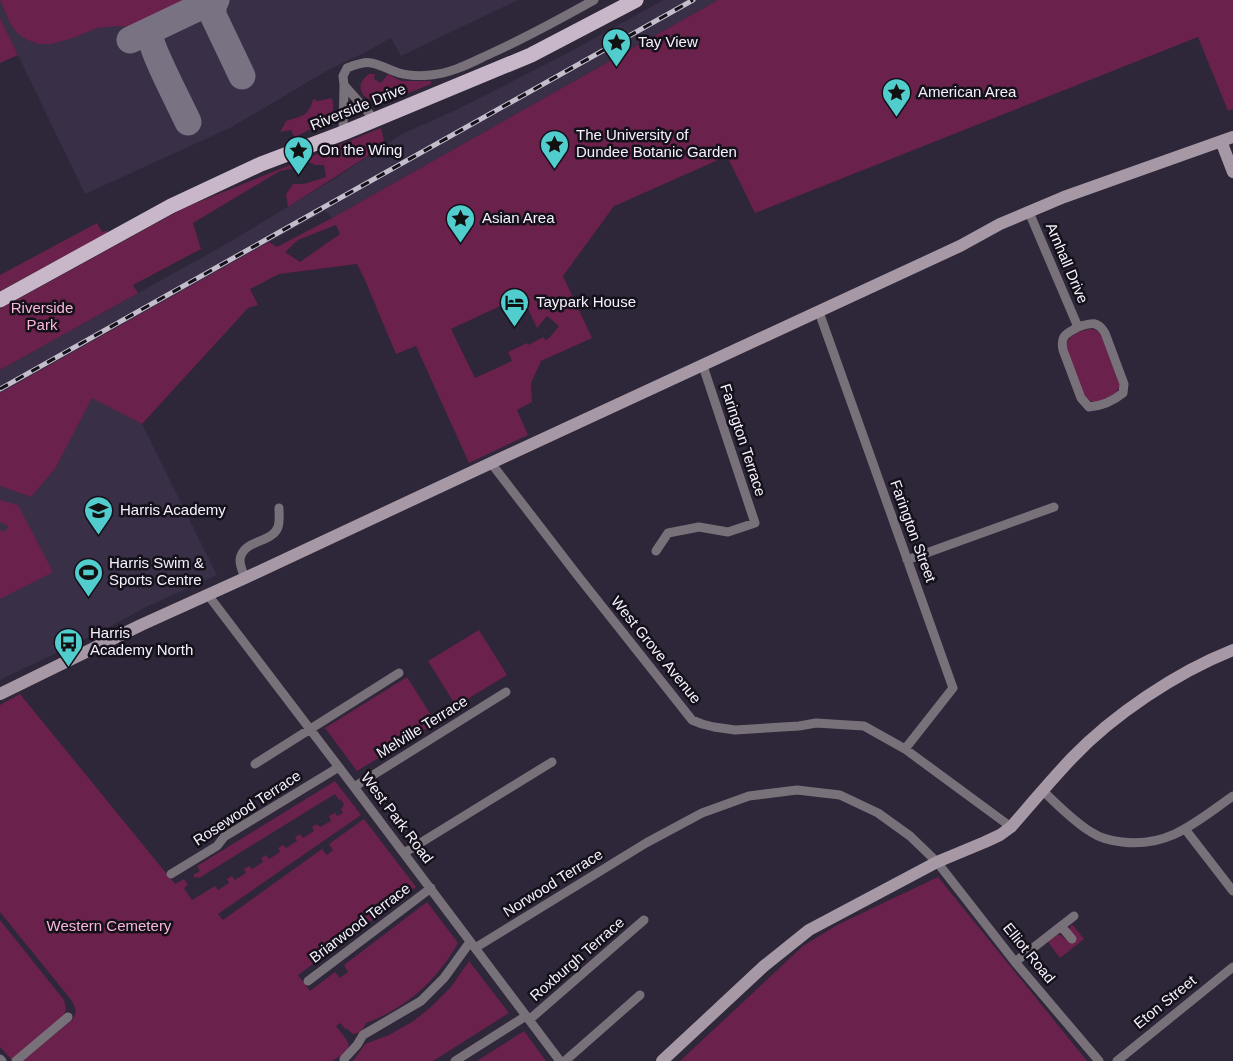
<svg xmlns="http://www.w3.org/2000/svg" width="1233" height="1061" viewBox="0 0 1233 1061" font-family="Arial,sans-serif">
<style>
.built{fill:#392f47}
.green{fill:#6a214b;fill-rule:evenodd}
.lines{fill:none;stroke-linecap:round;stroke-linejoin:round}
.taxiway{stroke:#797282;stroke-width:27}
.street{stroke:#797179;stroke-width:9}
.secondary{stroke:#a699a5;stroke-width:12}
.primary{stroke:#c8b7c8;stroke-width:15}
.rail-casing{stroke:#c4becc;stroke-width:5}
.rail{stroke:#15111a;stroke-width:3;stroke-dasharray:9;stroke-linecap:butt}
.labels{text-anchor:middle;stroke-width:5;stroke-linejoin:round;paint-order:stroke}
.poi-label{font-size:15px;fill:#f6f1fd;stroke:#15111a;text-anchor:start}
.street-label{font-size:15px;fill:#f6f1fd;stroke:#15111a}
.park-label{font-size:15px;fill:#f9b7d8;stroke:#15111a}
</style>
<rect width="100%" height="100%" fill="#2e2639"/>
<path class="built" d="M0,0H518L401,56L391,38L364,53L328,70L232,127L85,194L0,18Z
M663,0H718L332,218L325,211L0,393V370L228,243L334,179L402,134L456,110L564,55Z
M92,397L142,424L217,575L142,609L106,629L0,680V486L31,497L55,469Z"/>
<path class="green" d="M0,0H187L132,27L116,26L97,28L73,38L51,44H39L28,40L18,34L11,25Z
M718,0H1233V109L1228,111L1198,37L755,213L727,156L619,204L614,206L563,276L592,338L541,361L531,383L532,402L517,410L528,435L469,463L416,346L396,354L365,280L357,264L279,274L250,289L258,305L248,308L142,424L92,398L55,469L31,497L0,486V393L269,242L277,247L332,218ZM336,225L340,234L300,262L285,252L298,240ZM522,296L537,328L547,316L559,326L548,339L545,340L544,337L528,345L527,343L508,352L512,361L475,378L451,329Z
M0,18L18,55L0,63Z
M369,74H375L374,79L381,83L388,74L401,81H431V84C417,89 367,114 361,90C359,83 364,78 369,74Z
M332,98C337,120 325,124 309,130C304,132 299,135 295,138L291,130L280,132L286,121C301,116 309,117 313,99L318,101Z
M381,128L385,145L288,207L286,194L293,184H304L326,177L324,165H315L307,161L300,167L280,171L193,223L201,249L133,285L138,293L0,370V309L184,208Z
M97,223L102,232L106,231L109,232L0,291V275Z
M1090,329L1096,330L1101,335L1120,385C1118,394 1104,405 1093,402C1090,401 1088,399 1085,397L1066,346C1069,334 1079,332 1090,329Z
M0,500L18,505L53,572L0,599V530L5,532L8,526L0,522Z
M479,630L507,675L456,706L428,661Z
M407,677L436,723L357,771L325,728Z
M20,694L175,884L184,879L188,885L184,888L192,900L215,886L218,890L229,883L227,879L232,876L235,880L246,873L244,869L249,866L252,869L263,862L261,858L266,855L269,859L280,852L278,848L283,845L286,848L297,841L295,837L300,834L303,838L314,831L312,827L317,824L320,827L331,821L329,816L335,813L337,816L343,813L341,809L344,805L341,799L339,800L335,794L199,878L198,877L195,878L193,875L200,871L197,866L335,781L361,815L218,914L223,920L322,849L327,855L333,850L329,844L364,819L416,887L298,975L310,991L335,972L340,978L348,972L344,965L427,902L458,943C437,980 407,1008 366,1023C363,1030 361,1033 353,1034L346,1028L345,1029L340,1023L336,1026L346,1039L349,1045L347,1052L332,1061H23L73,1019L76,1011L72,1001L0,912V705Z
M938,877L1087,1061H680L803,946L837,925Z
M0,920L64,1000L66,1008L64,1015L12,1060L0,1047Z
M1072,924L1084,939L1060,958L1048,942L1057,935H1061L1069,942L1070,927Z
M469,961L509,1013L433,1061H353L365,1044L389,1035L412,1022L431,1007L451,987Z
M524,1031L546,1061H477Z"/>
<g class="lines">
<path class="taxiway" d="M216,0L213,6V15L242,76
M156,28C154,30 151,32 151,35C149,46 182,108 188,122
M130,40L214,0"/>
<path class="street" d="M344,85L375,120
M343,133L344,85L343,76L347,68C375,57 374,65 399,73C409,76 421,76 431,75C453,73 472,62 492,53C527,37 560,19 594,0
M1029,212L1078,327C1066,334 1060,335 1063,350L1081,398L1089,407C1102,406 1112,402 1123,393L1124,384L1105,333C1097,320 1091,323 1078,327
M819,312L953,688L905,749
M491,463L578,576L692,720L702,724L714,727L735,730L799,726L816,723L864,726L905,749L1011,827
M656,551L668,533L699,527L728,532L755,523L703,366
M907,560L1054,507
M245,578C243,573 240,566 240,560C242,539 272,544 278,527C280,521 279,514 279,508
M208,595L354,787L560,1061
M255,764L399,673
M354,787L506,692
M1043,791C1058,805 1073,821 1091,832C1100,838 1112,841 1122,842C1169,848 1197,821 1233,796
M1185,829L1233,891
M404,853L552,762
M171,874L217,846L224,837L339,767
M1061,926L1072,939
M475,948L646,843L702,813L749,796L797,790L840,795L878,813L910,836L937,862L1015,962L1099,1061
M1015,962L1074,916
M308,981L431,888
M529,1020L644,920
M0,1059L2,1061
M344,1059L357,1045L363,1035L421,1001L444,978L470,942
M16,1061L68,1017
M455,1061L526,1016
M565,1061L640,995
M1117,1061L1233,967"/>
<path class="secondary" d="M1221,141L1233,172
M0,694L141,625L245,578L491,463L960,246L1000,224L1064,197L1233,137
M662,1061L764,966L809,930L937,862L985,842L1000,835L1011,827C1031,804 1051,780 1072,758C1113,715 1177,672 1233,650"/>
<path class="primary" d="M0,300L171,206L261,164L343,133L531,55L636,0"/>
<defs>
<path id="rail" d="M0,389L693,0"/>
</defs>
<use href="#rail" class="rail-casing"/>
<use href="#rail" class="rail"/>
</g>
<defs>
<symbol id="sight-pin" viewBox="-11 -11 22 30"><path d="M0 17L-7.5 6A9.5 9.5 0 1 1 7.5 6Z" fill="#52cdcd" stroke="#15111a"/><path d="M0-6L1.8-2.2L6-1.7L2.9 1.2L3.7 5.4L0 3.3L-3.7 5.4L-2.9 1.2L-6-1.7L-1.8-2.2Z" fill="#111"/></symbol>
<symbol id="hotel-pin" viewBox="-11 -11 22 30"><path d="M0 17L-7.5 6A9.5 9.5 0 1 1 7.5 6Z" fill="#52cdcd" stroke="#15111a"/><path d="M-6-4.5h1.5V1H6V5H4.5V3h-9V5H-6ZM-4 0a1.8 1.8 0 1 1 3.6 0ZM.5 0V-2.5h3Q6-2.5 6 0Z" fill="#111"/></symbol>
<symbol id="school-pin" viewBox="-11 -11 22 30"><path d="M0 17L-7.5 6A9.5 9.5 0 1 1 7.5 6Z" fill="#52cdcd" stroke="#15111a"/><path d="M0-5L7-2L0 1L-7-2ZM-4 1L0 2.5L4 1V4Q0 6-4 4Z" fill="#111"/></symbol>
<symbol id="stadium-pin" viewBox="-11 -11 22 30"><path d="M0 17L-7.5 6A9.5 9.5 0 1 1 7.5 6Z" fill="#52cdcd" stroke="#15111a"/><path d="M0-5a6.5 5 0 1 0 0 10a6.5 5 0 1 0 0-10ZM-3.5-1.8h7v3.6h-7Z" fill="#111"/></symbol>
<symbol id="bus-pin" viewBox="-11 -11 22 30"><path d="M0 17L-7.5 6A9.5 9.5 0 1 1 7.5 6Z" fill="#52cdcd" stroke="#15111a"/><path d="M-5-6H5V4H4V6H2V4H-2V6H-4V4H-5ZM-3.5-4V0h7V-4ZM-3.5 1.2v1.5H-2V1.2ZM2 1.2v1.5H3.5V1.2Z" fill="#111"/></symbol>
</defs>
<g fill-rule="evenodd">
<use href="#sight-pin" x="600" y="26" width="33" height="45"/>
<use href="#sight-pin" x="880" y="76" width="33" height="45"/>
<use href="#sight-pin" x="538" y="128" width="33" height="45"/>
<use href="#sight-pin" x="282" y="134" width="33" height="45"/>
<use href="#sight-pin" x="444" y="202" width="33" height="45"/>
<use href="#hotel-pin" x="498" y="286" width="33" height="45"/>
<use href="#school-pin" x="82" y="494" width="33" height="45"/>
<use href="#stadium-pin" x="72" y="556" width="33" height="45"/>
<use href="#bus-pin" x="52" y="626" width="33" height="45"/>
</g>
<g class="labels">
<g class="poi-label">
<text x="638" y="47">Tay View</text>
<text x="918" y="97">American Area</text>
<text x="576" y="140">The University of<tspan x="576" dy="17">Dundee Botanic Garden</tspan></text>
<text x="319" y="155">On the Wing</text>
<text x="482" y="223">Asian Area</text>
<text x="536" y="307">Taypark House</text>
<text x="120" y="515">Harris Academy</text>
<text x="109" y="568">Harris Swim &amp;<tspan x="109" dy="17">Sports Centre</tspan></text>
<text x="90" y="638">Harris<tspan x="90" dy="17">Academy North</tspan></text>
</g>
<g class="street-label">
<text transform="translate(358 107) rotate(-22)" y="5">Riverside Drive</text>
<text transform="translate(1067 263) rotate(67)" y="5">Arnhall Drive</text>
<text transform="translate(743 440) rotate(72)" y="5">Farington Terrace</text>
<text transform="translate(913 531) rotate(70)" y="5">Farington Street</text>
<text transform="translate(656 650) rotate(51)" y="5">West Grove Avenue</text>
<text transform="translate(422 727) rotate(-32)" y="5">Melville Terrace</text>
<text transform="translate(247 808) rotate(-33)" y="5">Rosewood Terrace</text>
<text transform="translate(397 818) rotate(53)" y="5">West Park Road</text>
<text transform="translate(553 883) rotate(-32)" y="5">Norwood Terrace</text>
<text transform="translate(360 923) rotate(-37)" y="5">Briarwood Terrace</text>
<text transform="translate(1029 953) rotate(51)" y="5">Elliot Road</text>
<text transform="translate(577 959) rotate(-41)" y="5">Roxburgh Terrace</text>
<text transform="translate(1165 1002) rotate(-39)" y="5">Eton Street</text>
</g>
<g class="park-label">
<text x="42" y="313">Riverside<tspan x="42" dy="17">Park</tspan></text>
<text x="109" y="931">Western Cemetery</text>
</g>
</g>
</svg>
